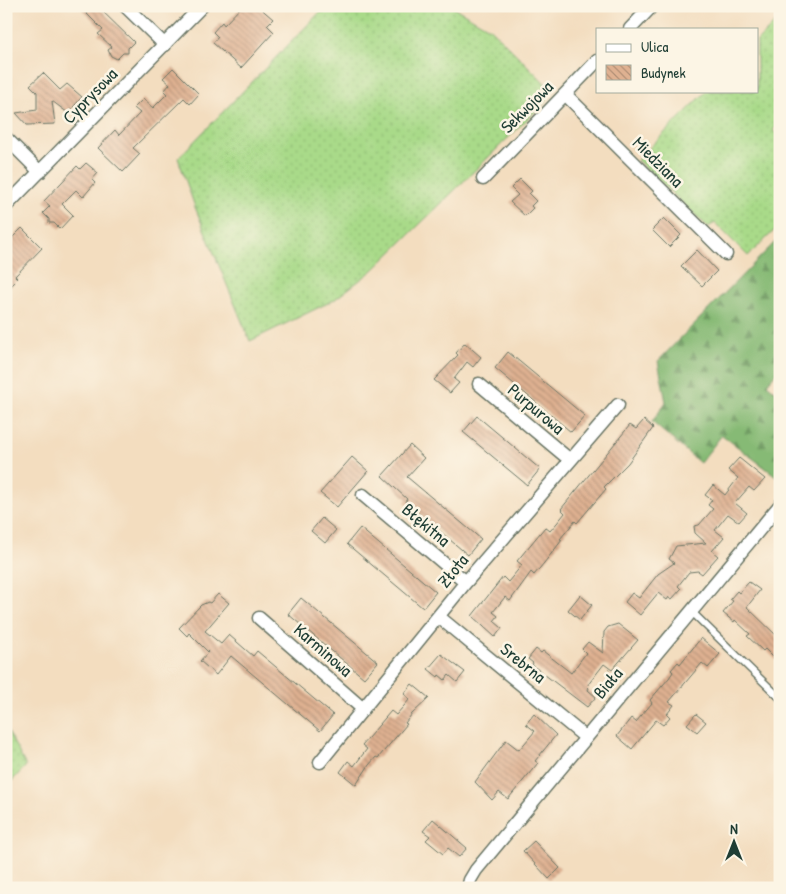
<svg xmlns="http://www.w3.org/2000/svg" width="786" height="894" viewBox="0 0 786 894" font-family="'Patrick Hand',sans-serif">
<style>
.grass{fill:url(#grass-dots);stroke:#648c5e}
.forest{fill:url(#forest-firs);stroke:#527c54}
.building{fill:url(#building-back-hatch)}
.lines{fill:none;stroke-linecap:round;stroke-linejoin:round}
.service-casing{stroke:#697565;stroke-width:9}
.minor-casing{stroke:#697565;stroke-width:15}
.service{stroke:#fff;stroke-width:6}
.minor{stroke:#fff;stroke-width:12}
.labels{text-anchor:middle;stroke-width:5;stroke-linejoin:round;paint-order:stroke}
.street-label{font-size:18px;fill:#1f3d34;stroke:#fcf5e5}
</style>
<defs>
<pattern id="grass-dots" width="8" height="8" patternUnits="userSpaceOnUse" patternTransform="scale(1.25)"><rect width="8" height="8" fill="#a9da89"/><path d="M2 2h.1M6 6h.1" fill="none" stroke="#91bc77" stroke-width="1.8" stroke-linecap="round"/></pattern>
<pattern id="forest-firs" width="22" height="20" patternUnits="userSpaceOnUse" patternTransform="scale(1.25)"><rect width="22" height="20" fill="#86ba75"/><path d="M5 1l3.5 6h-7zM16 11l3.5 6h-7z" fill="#6d9861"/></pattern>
<pattern id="building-back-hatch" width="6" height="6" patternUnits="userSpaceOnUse" patternTransform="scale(1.25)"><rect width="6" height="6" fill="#dfb191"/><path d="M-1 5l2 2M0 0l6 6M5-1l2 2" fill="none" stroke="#b49177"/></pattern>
</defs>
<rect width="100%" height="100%" fill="#fcf5e5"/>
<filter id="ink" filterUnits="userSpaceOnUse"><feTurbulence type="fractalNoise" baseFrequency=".02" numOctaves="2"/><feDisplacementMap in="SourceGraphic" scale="10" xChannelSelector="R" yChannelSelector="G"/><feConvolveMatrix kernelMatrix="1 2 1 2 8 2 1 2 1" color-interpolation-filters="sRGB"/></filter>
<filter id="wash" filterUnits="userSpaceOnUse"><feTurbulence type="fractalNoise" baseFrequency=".0096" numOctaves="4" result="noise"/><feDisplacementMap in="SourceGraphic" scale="20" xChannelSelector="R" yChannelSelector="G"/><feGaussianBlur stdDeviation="1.12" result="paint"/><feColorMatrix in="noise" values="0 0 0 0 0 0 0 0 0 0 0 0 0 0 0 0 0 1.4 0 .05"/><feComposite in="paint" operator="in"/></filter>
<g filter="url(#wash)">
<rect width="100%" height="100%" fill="#f3ddbf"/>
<path class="grass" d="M326,6H451L491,29L545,83L547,100L373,270L334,300L250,341L195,207L178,158Z
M780,18V123L773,130L780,137V225L748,256L715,223L708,227L637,160L707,91H757V41Z
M6,728L26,766L6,787Z"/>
<path class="forest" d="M780,237V368L767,384L780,395V479L722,435L700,463L652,422L666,402L658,361Z"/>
<g id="blocks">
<path class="building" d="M79,6H97L134,42L128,48V53H123L117,59L111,56L108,50L112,47L98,34L103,30Z
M242,6H258L273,19L267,25L274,32L241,68L213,43L218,37L213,32L222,22L224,25Z
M173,68L199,94L190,104L184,98L133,148L140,154L123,172L98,148L115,130L119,135L140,113L134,108L143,99L153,108L167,94L164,91L170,84L163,78Z
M43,73L60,90L67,84L82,97L68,113L52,101L55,124L27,125L16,113L37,110V92L30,85Z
M86,163L98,173L92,180L95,183L83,197L76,190L62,204L73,215L60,229L54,223H49V219L43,213L50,206L44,201L77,166L80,169Z
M520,179L532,191L529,194L536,201L531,206L533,208L525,216L510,202L518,195L511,188Z
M664,218L681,235L669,247L652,230Z
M22,228L42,248L15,276L18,279L6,291V244Z
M697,250L717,271L702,286L681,266Z
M465,343L481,357L473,367L467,362L454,379L459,383L450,393L434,380L458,355L456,353Z
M508,352L585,416L571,432L495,368Z
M477,416L540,469L527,485L463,432Z
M644,420L653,428L628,463L604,487L606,489L577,523L575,521L560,539L562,540L544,563L534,575L531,572L510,601L505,597L493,612L498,616L494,621L502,628L495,637L472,616L503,577L508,582L522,565L517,561L545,527L550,531L557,523L565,513L561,509L630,425L636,429Z
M410,445L424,458L407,477L481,539L468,555L405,502L407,499L382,476Z
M352,457L368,471L337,507L320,493Z
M739,458L765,479L754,491L749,487L735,503L747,513L739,522L728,514L715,530L724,537L712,551L718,556L702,574L698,571L689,572L678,586L681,589L672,599L669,597L667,600L658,593L640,615L625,602L632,593L639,598L658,574L674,563L669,559L676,546L706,543L695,533L694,526L699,525L713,509L708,505L712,500L705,495L713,485L725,495L738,478L728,470Z
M322,518L336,530L325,543L311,531Z
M360,528L436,592L423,608L347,544Z
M749,582L760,590L747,607L780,639V664L765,649L763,651L747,636L750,634L735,620L734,622L723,613L733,601L730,599L737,591L739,593Z
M218,594L229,603L205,631L221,644L229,635L253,656L257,651L333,715L320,731L231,656L216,675L200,661L208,652L189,633L187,636L179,628L201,605L208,602L210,603Z
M580,595L592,605L580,620L568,610Z
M301,598L378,662L364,678L288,614Z
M618,624L638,640L612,670L604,664L587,686L589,688L588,690L596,697L587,707L532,665L533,663L528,659L536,649L541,653L543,651L571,673L586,653L582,649L588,642L603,653L604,632L608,627Z
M701,638L720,654L708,668L702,663L669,702L674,705L667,714L670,717L663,725L656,720L632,749L617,736L631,718L636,722L652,703L650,700L669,678L673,672L671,670L678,662L680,664Z
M441,654L465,672L457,682L449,675L445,680L439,675L438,677L428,669Z
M412,684L429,698L412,714L405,723L407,724L378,758L376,757L369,765L356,785L340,772L348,761L354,766L367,749L362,745L391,711L396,715L410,699L404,694Z
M534,714L556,735L535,761L538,763L508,799L499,792L492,800L475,782L506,740L519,750L535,731L526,724Z
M696,714L706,722L697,732L687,724Z
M433,819L467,848L459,857L448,848L443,854L426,840L430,836L423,831Z
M534,841L560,868L549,879L523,851Z"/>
</g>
</g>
<g filter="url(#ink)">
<use href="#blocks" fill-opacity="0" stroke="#697565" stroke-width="1"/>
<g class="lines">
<defs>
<path id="service" d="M692,612L780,698"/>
<path id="minor" d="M125,6L165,45
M630,29L652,6
M565,94L726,254
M6,138L40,172
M483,179L597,61
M6,206L202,6
M479,384L570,460
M363,495L466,582
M439,617L585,737
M259,618L363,709
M320,762L466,582L618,405
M468,888L470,880L476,870L780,505"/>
</defs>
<use href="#service" class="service-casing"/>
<use href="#minor" class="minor-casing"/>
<use href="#service" class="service"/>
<use href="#minor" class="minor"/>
</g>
</g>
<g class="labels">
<g class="street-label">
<text transform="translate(90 96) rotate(-46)" y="6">Cyprysowa</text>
<text transform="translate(527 107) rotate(-45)" y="6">Sekwojowa</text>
<text transform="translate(658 162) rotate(45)" y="6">Miedziana</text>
<text transform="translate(536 409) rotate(40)" y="6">Purpurowa</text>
<text transform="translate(426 525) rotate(40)" y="6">Błękitna</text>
<text transform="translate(453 571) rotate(-51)" y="6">Złota</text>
<text transform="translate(323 650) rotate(41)" y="6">Karminowa</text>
<text transform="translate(523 663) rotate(39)" y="6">Srebrna</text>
<text transform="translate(608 683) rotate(-50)" y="6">Biała</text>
</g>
</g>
<rect width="786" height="894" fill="none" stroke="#fcf5e5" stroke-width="25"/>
<rect x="596" y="28" width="162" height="65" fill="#fcf5e5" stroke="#a4ab9e"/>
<rect x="606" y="44" width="25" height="8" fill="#ffffff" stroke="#a4ab9e"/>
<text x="641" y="52" font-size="15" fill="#1f3d34">Ulica</text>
<rect x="606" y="65" width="25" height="15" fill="url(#building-back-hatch)" stroke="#a4ab9e"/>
<text x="641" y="78" font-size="15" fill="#1f3d34">Budynek</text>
<g transform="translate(734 842)" stroke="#fcf5e5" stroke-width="4" paint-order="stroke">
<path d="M0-4L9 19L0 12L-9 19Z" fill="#1f3d34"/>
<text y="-8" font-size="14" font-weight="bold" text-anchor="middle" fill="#1f3d34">N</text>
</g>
</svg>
